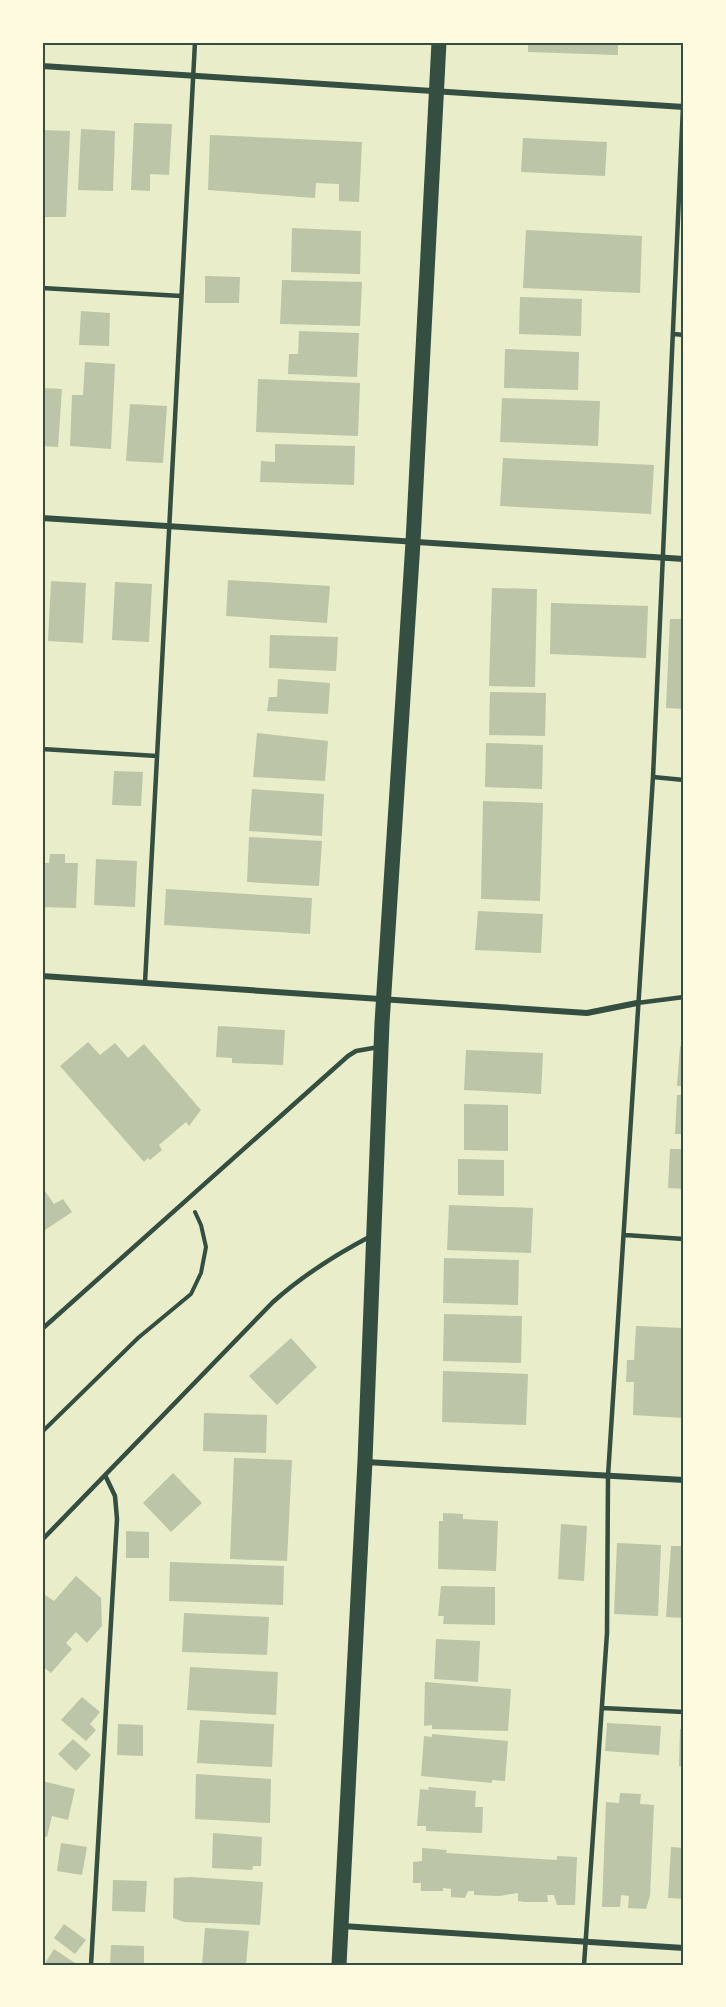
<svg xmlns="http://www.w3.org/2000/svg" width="726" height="2007" viewBox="0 0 726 2007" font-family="'DejaVu Sans',sans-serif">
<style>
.building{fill:#bcc5a7}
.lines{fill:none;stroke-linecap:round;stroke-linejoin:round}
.path{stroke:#344e41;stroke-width:4}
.service{stroke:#344e41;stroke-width:4.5}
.minor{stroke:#344e41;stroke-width:6}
.primary{stroke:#344e41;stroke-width:15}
.neatline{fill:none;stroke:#344e41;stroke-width:2}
</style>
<rect width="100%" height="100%" fill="#e9edc9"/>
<path class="building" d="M528,42H618V55L528,52Z
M134,123L172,124L169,175L150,174V191L131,190Z
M81,129L115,131L113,191L78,190Z
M42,130L70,131L66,217H42Z
M210,135L362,142L359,202L339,201V184L316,183L315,198L208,190Z
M523,138L607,142L605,176L521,172Z
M292,228L361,231L360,274L291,272Z
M526,230L642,236L640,293L523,288Z
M205,276L240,277L239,303H205Z
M282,280L362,282L360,326L280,324Z
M520,297L582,299L581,336L519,334Z
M81,311L110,313L109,346L79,345Z
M299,331L359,333L357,377L288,374L289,354H298Z
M505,349L579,352L578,390L504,388Z
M85,362L115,364L111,449L70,446L72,395H83Z
M258,379L360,383L358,436L256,432Z
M42,388L62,389L58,447L42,446Z
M502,398L600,401L598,446L500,442Z
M130,404L167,406L163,463L126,461Z
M275,444L355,446L354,485L260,482L261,461L275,462Z
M503,458L654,465L651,514L500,506Z
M228,580L330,586L327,623L226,616Z
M51,581L86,583L83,643L48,641Z
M115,582L152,584L149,642L112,640Z
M492,588L537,589L535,687L489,686Z
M551,603L648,606L646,658L550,654Z
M670,619H684V709L666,708Z
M270,635L338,637L336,671L269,668Z
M278,679L330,683L328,714L267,711L269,697H277Z
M490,692L546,693L545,736L489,735Z
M257,733L328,741L325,781L253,777Z
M486,743L543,745L542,789L485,787Z
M114,771L143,772L141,806L112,805Z
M252,789L324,794L322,836L249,831Z
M483,801L543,803L540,901L481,899Z
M249,837L322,841L319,886L247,882Z
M50,854H65V863H78L76,908L42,907V863H49Z
M96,859L137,861L135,907L94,905Z
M166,889L312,898L310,934L164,925Z
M478,911L543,914L541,953L475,950Z
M218,1026L285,1030L283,1065L232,1063V1058L216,1057Z
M88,1042L100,1055L115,1043L128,1058L144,1044L201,1110L189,1126L186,1122L159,1145L162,1150L150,1160L148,1158L144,1162L60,1066Z
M680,1046L684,1047V1086H677Z
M466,1050L543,1053L541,1094L464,1090Z
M677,1095H684V1134H675Z
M464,1104L508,1105V1151L464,1150Z
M670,1149H684V1189L668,1188Z
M458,1159L504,1160V1196L458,1195Z
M42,1187L54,1204L63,1199L72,1212L42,1232Z
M449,1205L533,1208L531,1253L447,1250Z
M444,1258L519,1260L518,1305L443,1303Z
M444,1314L522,1316L521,1363L443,1361Z
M636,1326L684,1328V1418L633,1415L634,1382H626L627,1360H634Z
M291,1338L317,1367L277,1405L249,1376Z
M443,1371L528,1374L526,1425L442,1422Z
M204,1413L267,1415L266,1453L203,1451Z
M234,1458L292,1460L287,1561L230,1559Z
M173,1473L202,1503L171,1532L143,1503Z
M443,1513L463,1514V1519L498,1521L496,1571L438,1569L439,1521H443Z
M561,1524L587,1526L584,1581L558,1579Z
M126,1531L149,1532V1558H126Z
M617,1543L661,1545L658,1616L614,1614Z
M671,1546H684V1618L666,1617Z
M170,1562L284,1566L283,1605L169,1601Z
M76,1576L101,1598L102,1626L87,1643L76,1632L66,1643L72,1649L51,1673L42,1666V1593L54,1601Z
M441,1586L495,1587V1625L443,1624L444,1616H438Z
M184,1613L269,1617L267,1655L182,1652Z
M436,1639L480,1641L478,1682L434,1679Z
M190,1667L278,1672L276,1715L187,1710Z
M425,1682L511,1689L508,1731L432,1729V1725L424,1726Z
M82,1697L100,1712L90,1724L96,1730L86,1741L61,1720Z
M200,1720L274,1724L272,1767L197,1763Z
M607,1723L661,1726L659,1755L605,1751Z
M118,1724L143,1725V1756L117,1755Z
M680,1729H684V1767L679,1766Z
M432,1734L508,1741L505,1781L492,1780V1783L421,1776L424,1736L432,1737Z
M73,1739L91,1755L76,1771L58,1754Z
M196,1774L271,1779L270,1823L195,1819Z
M42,1781L75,1789L68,1820L52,1816L47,1837L42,1836Z
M428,1787L476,1791L475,1807H483L482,1833L426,1831V1826H417L420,1789L429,1790Z
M620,1793L641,1794L640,1804L654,1805L650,1896L646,1909L628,1908L629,1896L621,1895L620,1907H602L606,1802L619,1803Z
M213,1833L262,1837L261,1866H253L252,1870L212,1868Z
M61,1843L87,1847L82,1875L57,1871Z
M671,1847L684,1848V1899L668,1898Z
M422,1848L447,1850L446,1853L557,1860V1856L577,1857L575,1905H557L554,1895H547L548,1902H525L518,1901V1893L499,1896L474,1895V1891H468L465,1898L451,1897V1889L443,1888V1891H421V1883H413V1862L422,1861Z
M190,1877L263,1882L260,1925L184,1922L173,1918L174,1878Z
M113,1880L147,1881L145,1912L112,1911Z
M64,1924L86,1940L75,1954L54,1938Z
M205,1928L249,1931L246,1965H202Z
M111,1945L144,1946V1965H110Z
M54,1949L78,1965H44Z"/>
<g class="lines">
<path class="path" d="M42,1432L138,1338L191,1294L201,1273L206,1247L201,1225L195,1212"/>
<path class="service" d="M42,288L181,296
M674,334L684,335
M42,749L157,756
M653,777L684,780
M145,983L195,42
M637,1003L684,997
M625,1235L684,1239
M42,1329L348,1056L356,1051L379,1047
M42,1540L273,1302C303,1275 335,1255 371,1236
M602,1708L684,1712
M91,1965L117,1519L115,1496L105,1475
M584,1965L607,1633L608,1476L653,777L684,84"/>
<path class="minor" d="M42,66L684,107
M42,518L684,559
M42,976L587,1013L637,1003
M366,1462L684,1480
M342,1926L684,1948"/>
<path class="primary" d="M339,1965L365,1461L382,1023L413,542L439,42"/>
</g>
<rect width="726" height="2007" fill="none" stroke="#fefae0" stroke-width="87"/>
<rect x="44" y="44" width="638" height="1920" class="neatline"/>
</svg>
